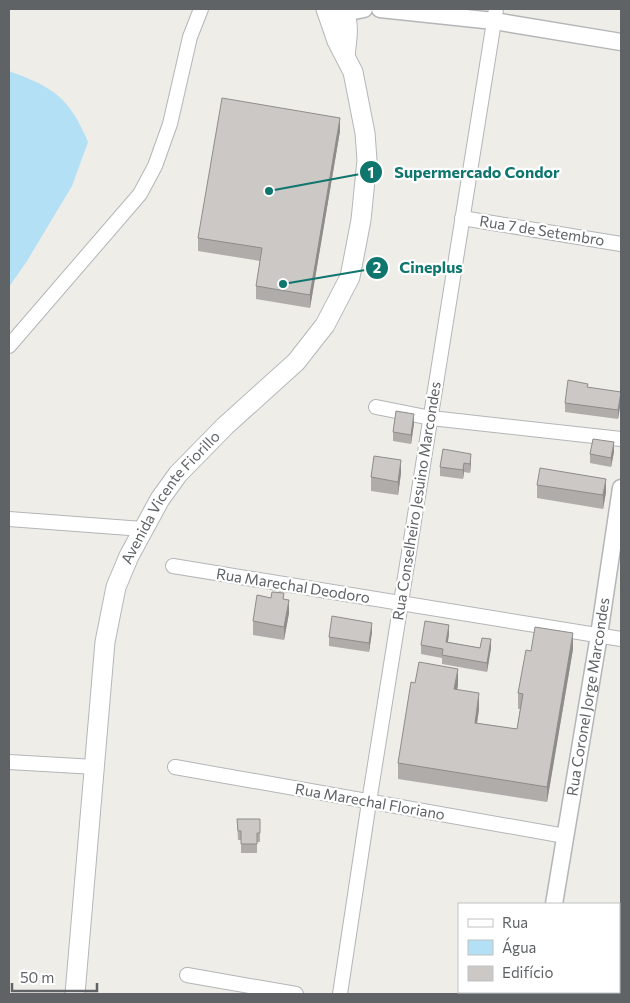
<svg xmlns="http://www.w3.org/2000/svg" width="630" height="1003" viewBox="0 0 630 1003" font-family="Commissioner,sans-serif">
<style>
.water{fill:#b3e0f4}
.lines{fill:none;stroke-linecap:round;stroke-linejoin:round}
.minor-casing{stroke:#b3b5b8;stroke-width:16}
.tertiary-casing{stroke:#b3b5b8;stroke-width:19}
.secondary-casing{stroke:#b4b7ba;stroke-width:21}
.minor{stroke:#fff;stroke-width:14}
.tertiary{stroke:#fff;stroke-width:16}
.secondary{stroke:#fff;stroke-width:19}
.wall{fill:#afaca9}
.shaded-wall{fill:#8e8c8a}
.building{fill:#cbc8c5;stroke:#8e8c8a}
.labels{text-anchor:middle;stroke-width:4.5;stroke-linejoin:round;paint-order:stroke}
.street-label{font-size:15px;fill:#5f6366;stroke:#fff}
.leader{fill:none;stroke:#0f766e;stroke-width:2}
.callout-dot{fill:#0f766e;stroke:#fff;stroke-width:2}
.mark-label{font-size:15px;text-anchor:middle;font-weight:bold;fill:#fff}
.callout-label{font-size:16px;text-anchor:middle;font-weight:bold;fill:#0f766e;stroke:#fff;stroke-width:4.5;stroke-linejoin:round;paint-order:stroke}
</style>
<rect width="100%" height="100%" fill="#efede8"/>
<path class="water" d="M9,71C53,87 69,97 88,142L72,186L27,261L9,287Z"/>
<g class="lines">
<defs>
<path id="minor" d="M462,218L621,244
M9,346L140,194L155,166L170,124L190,37L201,9
M376,407L431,418L621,439
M9,519L143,529
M173,566L621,639
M9,762L95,767
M175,767L565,836
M187,975L296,994
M340,994L369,802L496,9"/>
<g id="tertiary">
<path d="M348,9L354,11L364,9"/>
<path d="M380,9L494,21L621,42"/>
<path id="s1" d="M554,904L599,635L621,488"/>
<path d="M540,994V992"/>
</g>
<g id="secondary">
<path d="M343,9C350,24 347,39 345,55"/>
<path id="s2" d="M75,994L105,642L116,587L129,556L160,499L178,474L225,426L296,362L325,325L350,277L361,220L367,160L365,133L353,72L337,41L326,9"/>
</g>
</defs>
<use href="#minor" class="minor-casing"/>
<use href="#tertiary" class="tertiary-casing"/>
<use href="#secondary" class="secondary-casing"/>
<use href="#minor" class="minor"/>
<use href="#tertiary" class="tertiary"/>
<use href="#secondary" class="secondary"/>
</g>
<path class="wall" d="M340,131L310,308L256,299V286L260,261L198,251V238Z
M588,387L621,401L618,419L565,412V403Z
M414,424L411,444L393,441V432Z
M443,449L471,463L470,473L464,472L463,479L440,476V467Z
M614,452L611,467L590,463V454Z
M401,473L398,495L371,491V477Z
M537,485L606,492L603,509L537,498Z
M284,599L289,613L284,640L253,635V621Z
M372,632L369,652L329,646V637Z
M449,634L448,642L480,648H491L487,672L442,664V658L421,654V645Z
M573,649L547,802L398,779V763L458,685L457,690L479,709L477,723L517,729L520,709H518V693L531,651Z
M237,819H260V842H257V853H241V840H238Z
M570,992H619L621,994H570Z"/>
<path class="shaded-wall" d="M340,118V131L310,308V295Z
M621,392V401L618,419V410Z
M414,414V424L411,444V435Z
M614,442V452L611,467V458Z
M471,454V463L470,473V464Z
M401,460V473L398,495V482Z
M464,463V472L463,479V470Z
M606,479V492L603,509V495Z
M289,600V613L284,640V627Z
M372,623V632L369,652V643Z
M449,625V634L446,651V642Z
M573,633V649L547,802V787Z
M491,639V648L487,672V663Z
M458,669V685L454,705V689Z
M479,693V709L475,738V723Z"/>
<path class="building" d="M222,98L340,118L310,295L256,286L262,248L198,238Z
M568,380L588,384L587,387L621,392L618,410L565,403Z
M396,411L414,414L411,435L393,432Z
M593,439L614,442L611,458L590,454Z
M443,449L471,454L470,464L464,463L463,470L440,467Z
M374,456L401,460L398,482L371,477Z
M540,468L606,479L603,495L537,485Z
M272,592L284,593L283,599L289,600L284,627L253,621L257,595L271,598Z
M332,616L372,623L369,643L329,637Z
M425,621L449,625L446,642L480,648L482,638L491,639L487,663L442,655L443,649L421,645Z
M535,627L573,633L547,787L398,763L411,682L415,683L419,662L458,669L454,689L479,693L475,723L517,729L523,694L518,693L526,650L531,651Z
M237,819H260V833H257V844H241V831H238Z
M619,930L621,931V994H607L591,992H619Z"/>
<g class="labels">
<g class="street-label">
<text transform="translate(542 231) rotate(9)" y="5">Rua 7 de Setembro</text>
<text dy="5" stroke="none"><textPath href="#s2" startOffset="515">Avenida Vicente Fiorillo</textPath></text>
<text transform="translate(417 501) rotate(-81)" y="5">Rua Conselheiro Jesuino Marcondes</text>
<text transform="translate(293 586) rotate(9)" y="5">Rua Marechal Deodoro</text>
<text dy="5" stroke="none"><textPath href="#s1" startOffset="210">Rua Coronel Jorge Marcondes</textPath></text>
<text transform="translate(370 802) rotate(10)" y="5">Rua Marechal Floriano</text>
</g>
</g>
<path class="leader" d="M269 191L371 172M283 284L377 268"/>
<g class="callout-dot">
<circle cx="269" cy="191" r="5"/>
<circle cx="283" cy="284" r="5"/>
<circle cx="371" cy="172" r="12"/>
<circle cx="377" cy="268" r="12"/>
</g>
<g class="mark-label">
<text x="371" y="178">1</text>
<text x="377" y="273">2</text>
</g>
<g class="callout-label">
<text x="477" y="178">Supermercado Condor</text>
<text x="431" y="273">Cineplus</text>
</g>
<rect width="630" height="1003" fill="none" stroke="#5f6366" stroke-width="20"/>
<rect x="458" y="903" width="162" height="90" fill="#ffffff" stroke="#bfc1c2"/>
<rect x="468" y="919" width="25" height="8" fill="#ffffff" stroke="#bfc1c2"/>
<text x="502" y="928" font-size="15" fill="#5f6366">Rua</text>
<rect x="468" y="940" width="25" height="15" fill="#b3e0f4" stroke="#bfc1c2"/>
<text x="502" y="953" font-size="15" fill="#5f6366">Água</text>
<rect x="468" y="966" width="25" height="15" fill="#cbc8c5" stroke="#bfc1c2"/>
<text x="502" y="978" font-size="15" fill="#5f6366">Edifício</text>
<path d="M12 983v8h85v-8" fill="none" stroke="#5f6366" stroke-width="2.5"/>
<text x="20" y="983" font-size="15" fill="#5f6366" stroke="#ffffff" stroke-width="4" paint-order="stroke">50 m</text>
</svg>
